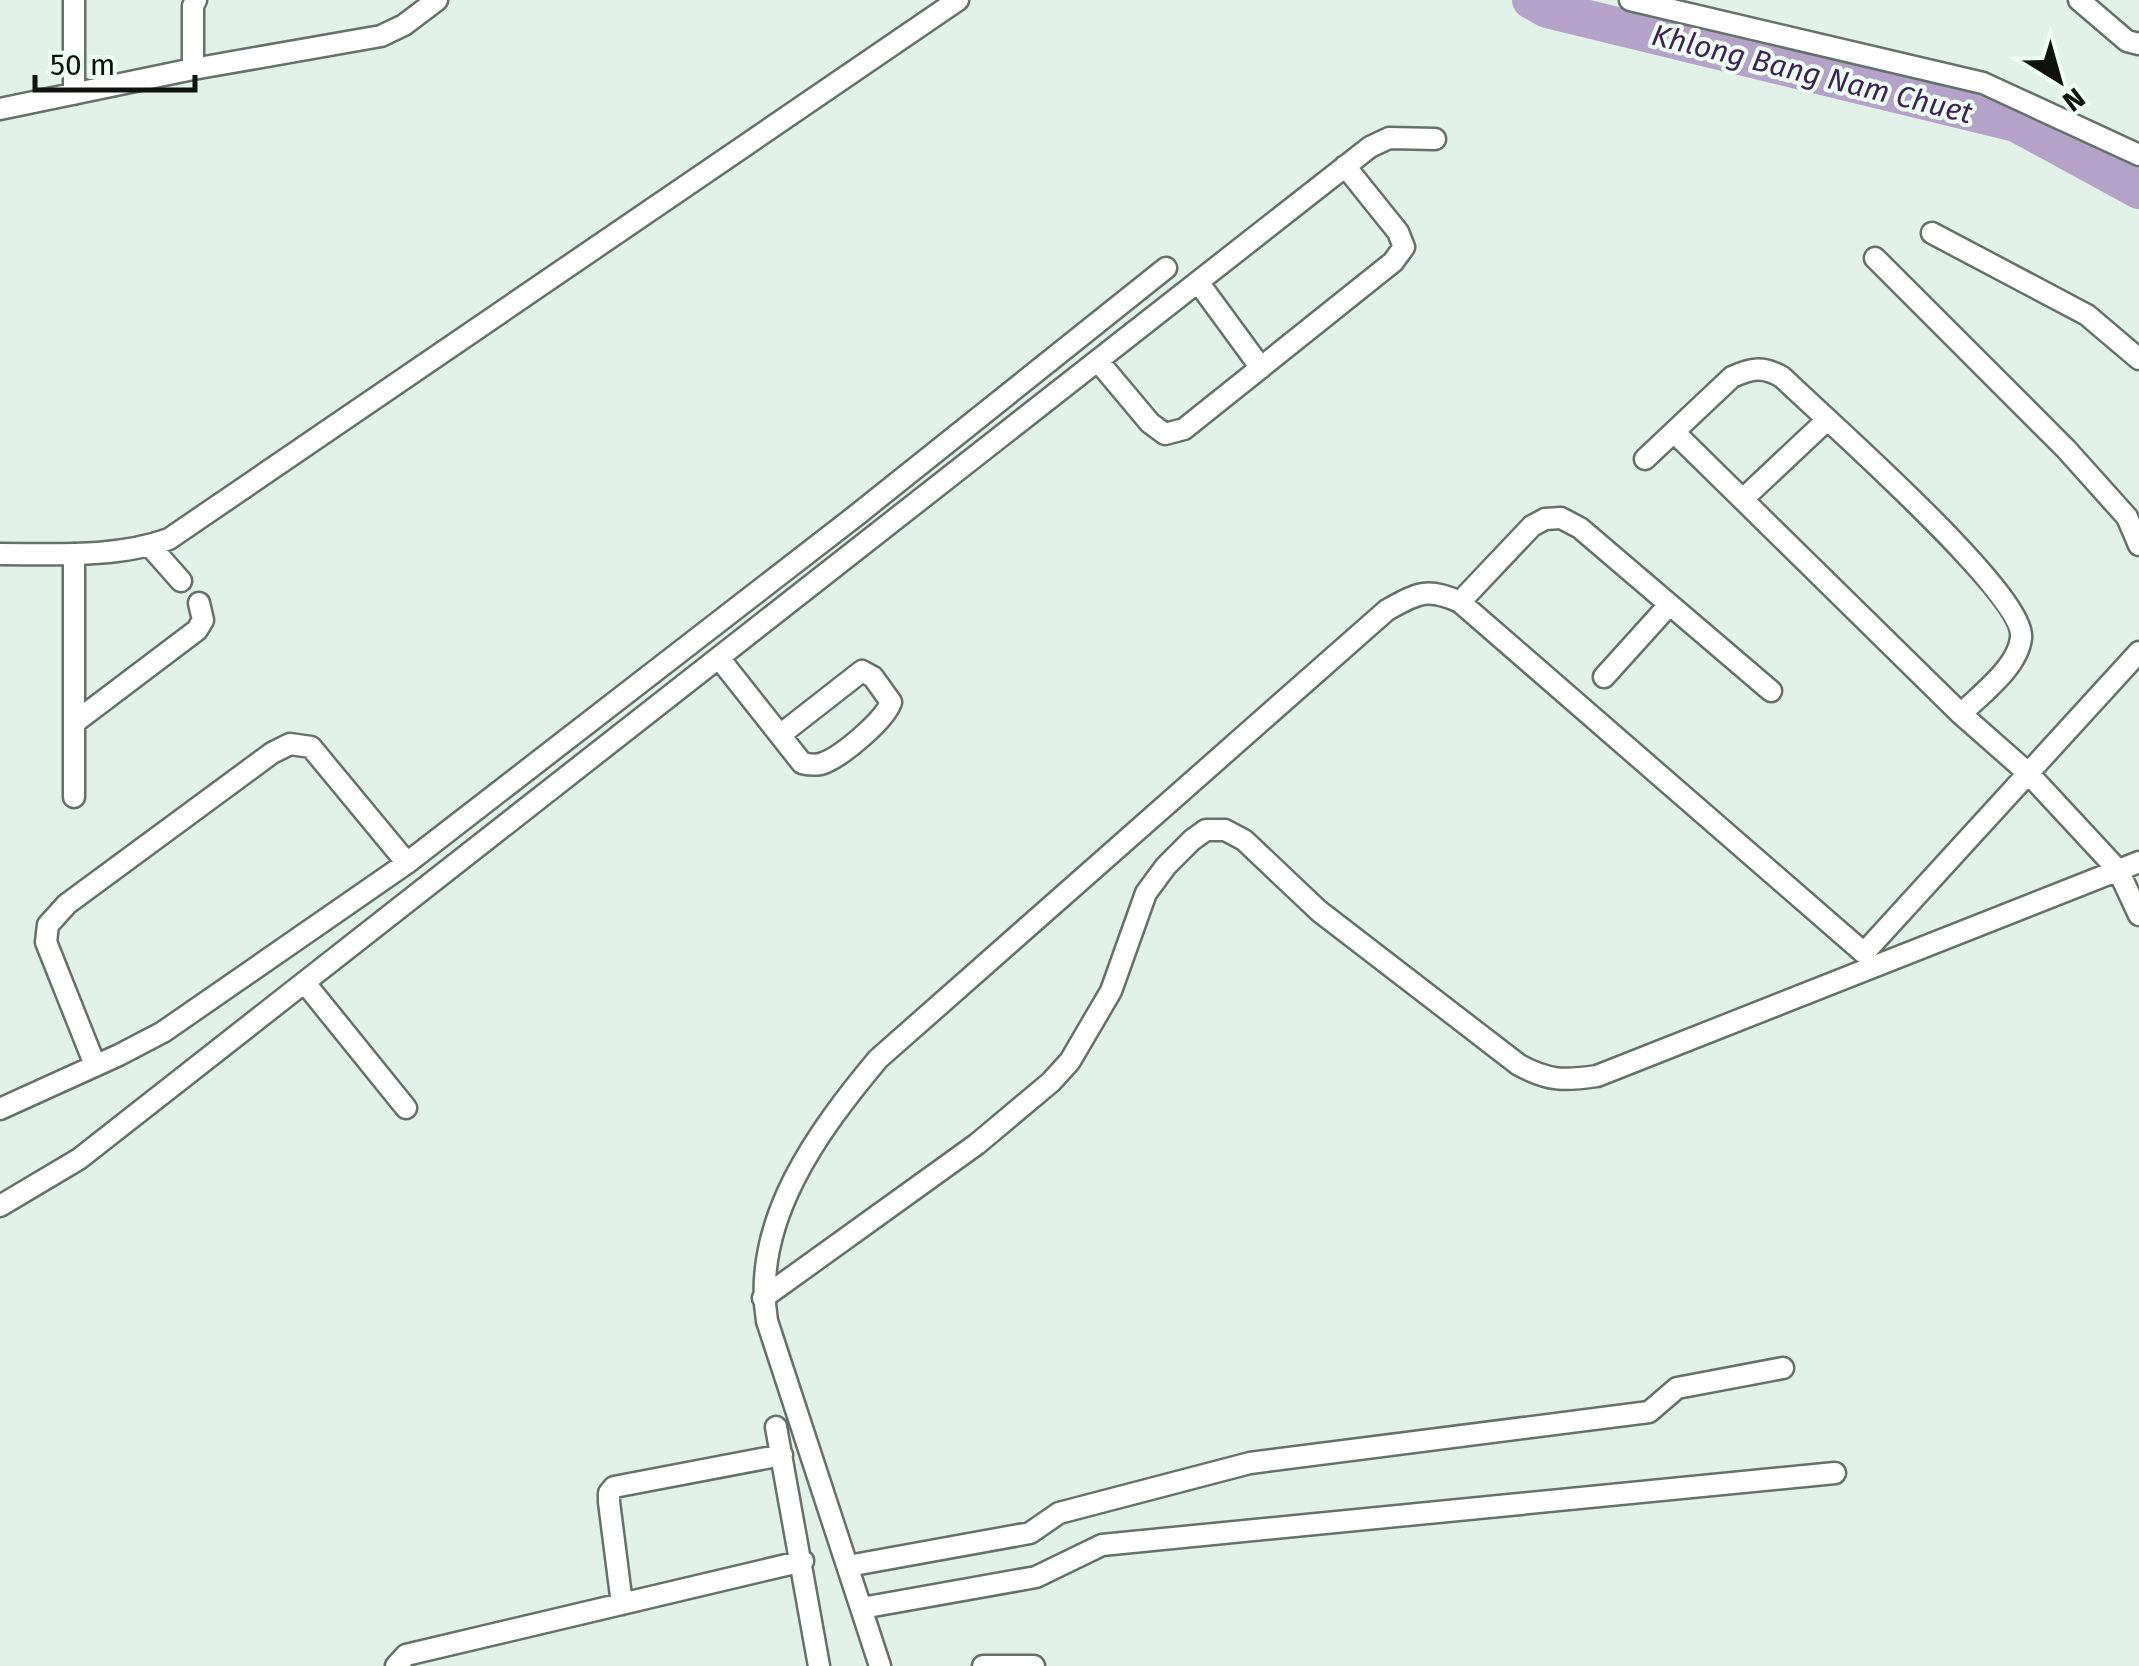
<svg xmlns="http://www.w3.org/2000/svg" width="2139" height="1666" viewBox="0 0 2139 1666" font-family="'Fira Sans',sans-serif">
<style>
.lines{fill:none;stroke-linecap:round;stroke-linejoin:round}
.river{stroke:#b5a2c9;stroke-width:38}
.minor-casing{stroke:#647168;stroke-width:25}
.minor{stroke:#fff;stroke-width:20}
.labels{text-anchor:middle;stroke-width:8;stroke-linejoin:round;paint-order:stroke}
.water-label{font-size:30px;font-style:italic;fill:#3e2354;stroke:#effef4}
</style>
<rect width="100%" height="100%" fill="#e2f1e7"/>
<g class="lines">
<path class="river" d="M1531,0L1547,9L2016,123L2139,190"/>
<defs>
<path id="minor" d="M1630,0L1983,83L2139,155
M2079,0L2127,41L2139,44
M193,69V6L196,0
M74,94V0
M0,109L193,69L381,36L404,25L437,0
M1932,233L2087,315L2139,359
M1875,258L2066,449L2127,517L2139,545
M1198,282L1261,368
M1098,361L1150,423L1165,434L1184,429L1393,262L1404,247L1398,232L1345,166
M1674,432L1961,714L2028,773L2118,870L2139,915
M1645,459L1732,377C1752,368 1763,366 1782,377C1821,415 2027,595 2021,638C2018,667 1981,694 1961,714
M1743,499L1827,420
M150,546L181,581
M0,554C55,554 117,558 169,539L958,0
M1460,602L1532,526L1545,519L1561,518L1580,528L1771,691
M719,658L802,763C810,765 818,766 826,762C844,754 885,720 891,702L873,677L862,671L780,735
M1604,677L1669,605
M74,723L197,630L203,620L199,603
M74,797V554
M305,983L406,1108
M95,1065L46,942L48,925L67,904L272,753L290,744L311,747L407,863
M0,1109L119,1055L163,1032L407,863L858,514L1166,268
M0,1206L79,1159L1370,147L1389,138L1435,139
M763,1298L977,1144L1051,1082L1070,1061L1111,991L1146,893L1166,866L1192,840L1206,830H1225L1244,840L1319,911L1519,1065C1549,1081 1564,1081 1597,1076L2139,862
M776,1427L819,1666
M848,1566L1030,1533L1059,1513L1250,1463L1649,1412L1677,1388L1783,1368
M622,1604L609,1502V1493L614,1487L782,1455
M862,1608L1036,1577L1102,1545L1835,1473
M396,1666L406,1655L803,1561
M880,1666L767,1321C751,1221 818,1131 878,1059L1387,610C1418,593 1427,587 1460,602L1864,953L2139,652
M983,1666H1034"/>
</defs>
<use href="#minor" class="minor-casing"/>
<use href="#minor" class="minor"/>
</g>
<g class="labels">
<g class="water-label">
<text transform="translate(1812 74) rotate(14)" y="10">Khlong Bang Nam Chuet</text>
</g>
</g>
<g transform="translate(2059 80) rotate(143)" stroke="#effef4" stroke-width="8" paint-order="stroke">
<path d="M0-8L18 38L0 25L-18 38Z" fill="#0e1310"/>
<text y="-15" font-size="28" font-weight="bold" text-anchor="middle" fill="#0e1310">N</text>
</g>
<path d="M35 75v15h160v-15" fill="none" stroke="#0e1310" stroke-width="5"/>
<text x="50" y="75" font-size="30" fill="#0e1310" stroke="#effef4" stroke-width="8" paint-order="stroke">50 m</text>
</svg>
